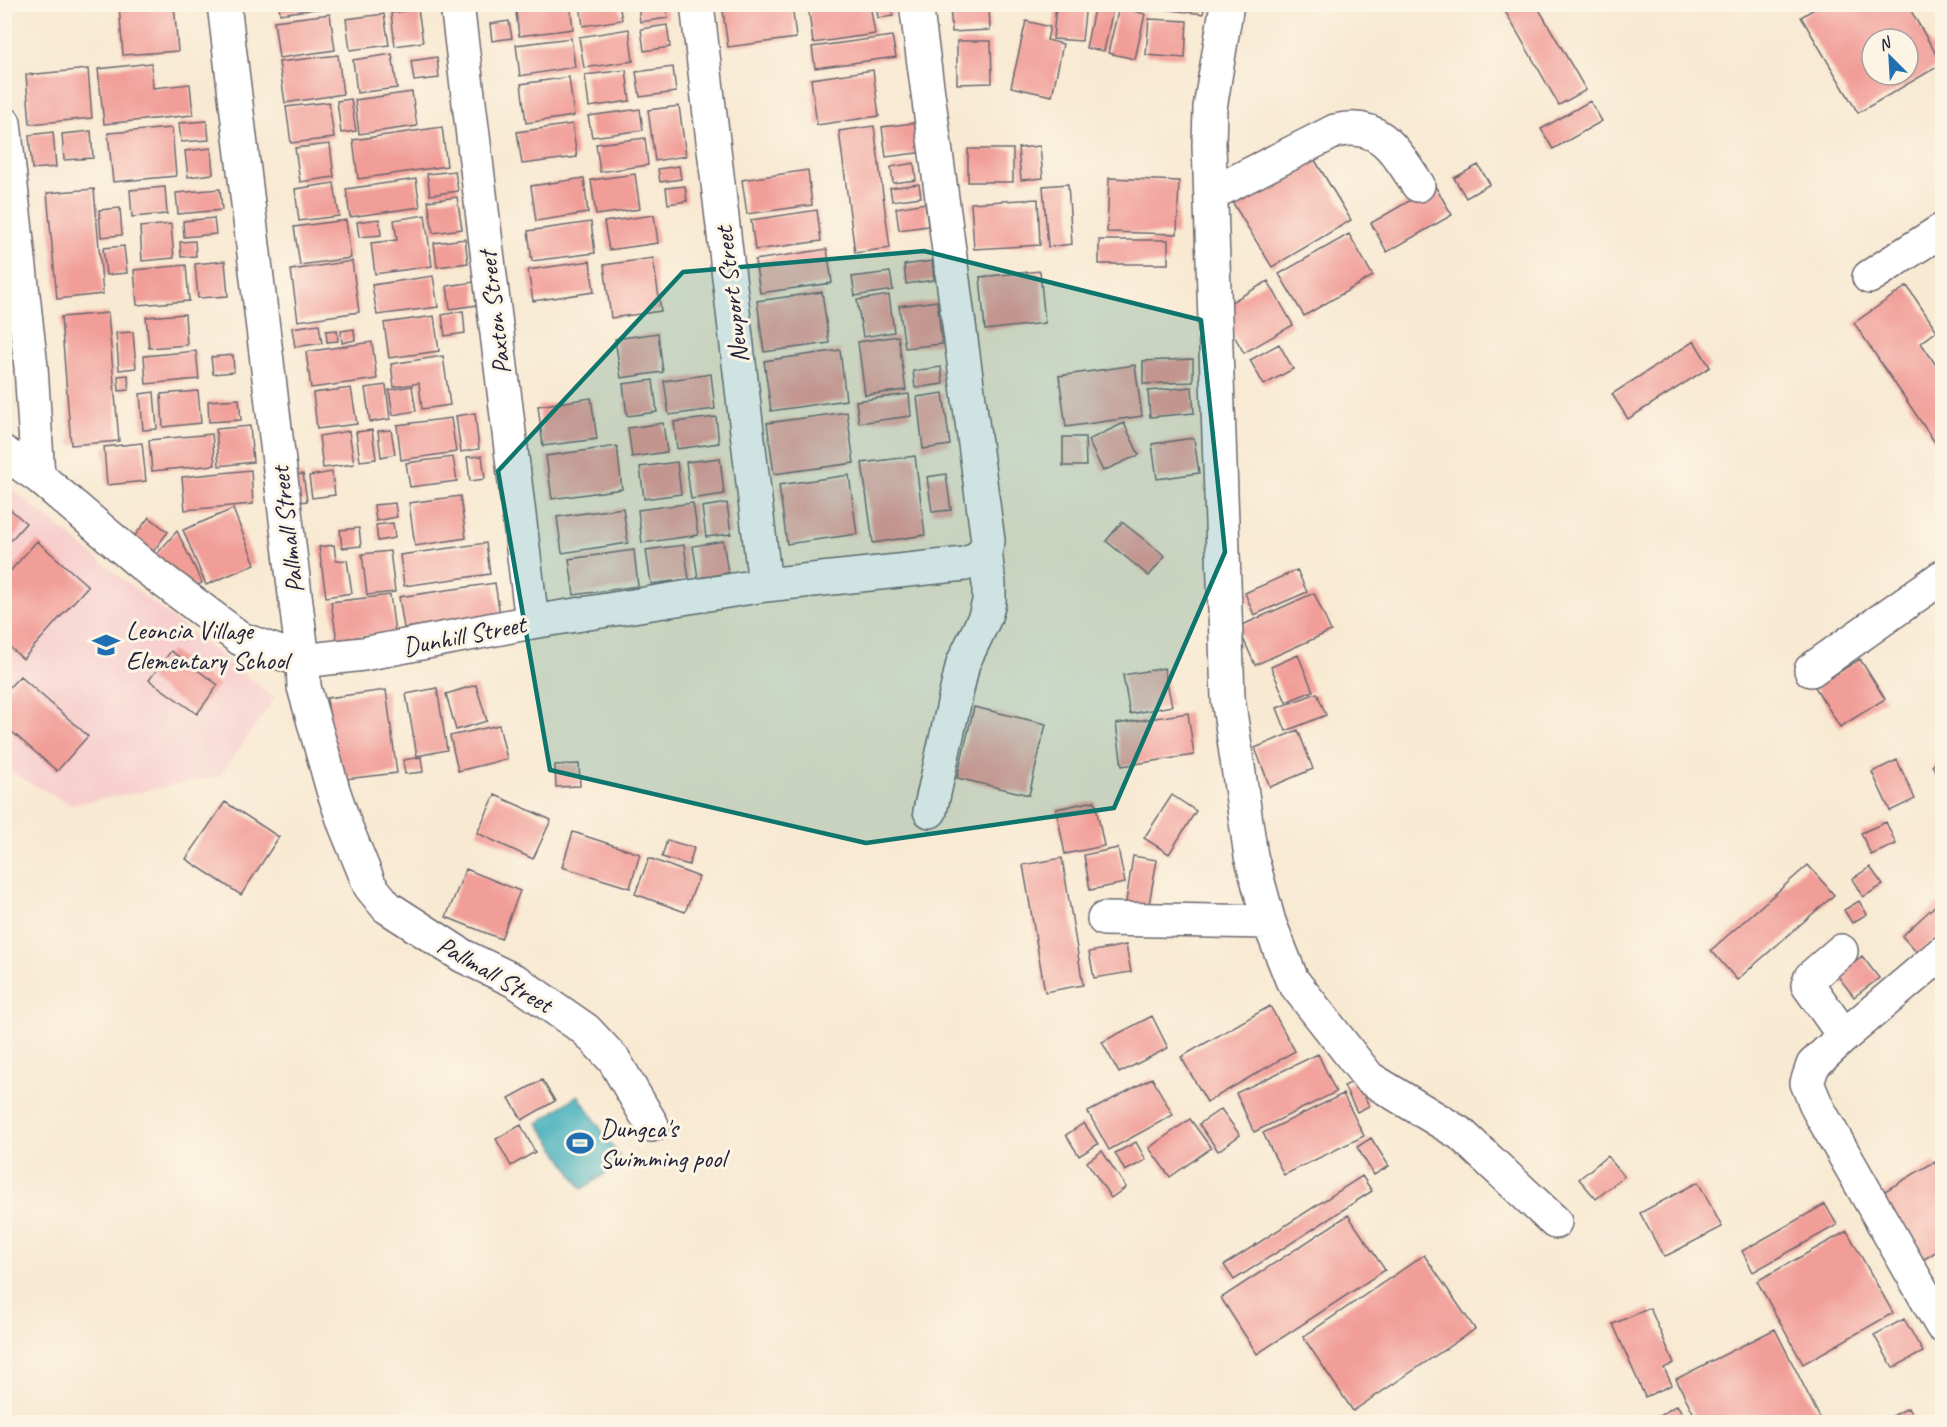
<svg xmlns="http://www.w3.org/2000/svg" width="1947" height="1427" viewBox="0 0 1947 1427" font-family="Caveat,sans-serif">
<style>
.built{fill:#f7d0ce}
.water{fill:#3eadba;stroke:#30687a;stroke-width:1.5}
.building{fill:#f19d98;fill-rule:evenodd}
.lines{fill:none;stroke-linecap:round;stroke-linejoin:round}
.minor-casing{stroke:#6d6870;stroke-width:36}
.minor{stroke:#fff;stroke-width:33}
.marked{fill:#0f766e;fill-opacity:0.2;stroke:#0f766e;stroke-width:4.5;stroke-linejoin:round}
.labels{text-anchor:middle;stroke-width:6;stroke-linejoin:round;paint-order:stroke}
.street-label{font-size:26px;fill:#22223b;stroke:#fcf5e5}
.poi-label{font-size:26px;fill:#22223b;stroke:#fcf5e5;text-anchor:start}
</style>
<rect width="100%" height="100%" fill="#fcf5e5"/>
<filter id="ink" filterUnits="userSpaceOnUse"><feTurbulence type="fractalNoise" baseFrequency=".0167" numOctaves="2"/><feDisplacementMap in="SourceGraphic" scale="12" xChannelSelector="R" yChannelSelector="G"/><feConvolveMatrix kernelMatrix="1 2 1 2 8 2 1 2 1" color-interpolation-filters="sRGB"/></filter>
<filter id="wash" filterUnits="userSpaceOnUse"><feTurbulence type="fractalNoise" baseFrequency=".008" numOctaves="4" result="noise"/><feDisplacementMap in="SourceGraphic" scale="24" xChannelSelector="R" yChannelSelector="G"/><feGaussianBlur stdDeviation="1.35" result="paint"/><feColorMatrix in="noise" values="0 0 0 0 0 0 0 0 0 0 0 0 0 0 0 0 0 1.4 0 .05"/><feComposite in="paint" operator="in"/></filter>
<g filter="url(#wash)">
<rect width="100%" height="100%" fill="#f8e9d2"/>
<path class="built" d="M4,483L140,593L275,698L220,776L71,805L5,769Z"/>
<path class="water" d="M578,1095L623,1162L582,1189L538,1123Z"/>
<g id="blocks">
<path class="building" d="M140,4H174L178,51L123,55L119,6Z
M279,4H336V6L280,14Z
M515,4H570L573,29L519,36Z
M580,4H619L622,20L583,26Z
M638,4H666L668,18L640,22Z
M767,4H792L796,38L728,47L723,11Z
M870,4L875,34L813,43L808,5Z
M876,4H892L893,16L878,18Z
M1056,4H1086L1082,41L1053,39Z
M1095,4L1114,5L1104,51L1086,48Z
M1138,4H1205L1203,14L1138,6Z
M1501,4H1536L1586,90L1559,105Z
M1822,4H1907L1942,64L1858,113L1801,17ZM1872,39H1908V75H1872Z
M950,5H989L990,30L952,32Z
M1119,7L1145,14L1135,59L1108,53Z
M418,9L423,42L395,46L391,13Z
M330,14L335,50L279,58L274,21Z
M384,14L389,45L350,50L346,19Z
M1149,19L1187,21L1185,58L1146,55Z
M509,21L512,38L492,41L490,24Z
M1026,21L1050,27L1047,40L1063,44L1052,96L1011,87Z
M667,25L670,47L644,51L641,29Z
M629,29L633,61L584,68L579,37Z
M892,36L896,57L815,68L812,47Z
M571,38L575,67L520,76L516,45Z
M957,41H991L992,83L957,84Z
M392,54L397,88L357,93L353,60Z
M338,55L343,94L285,103L279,62Z
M437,57L439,78L414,81L411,61Z
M151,63L153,88L190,84L193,115L104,124L98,69Z
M673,67L676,92L640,97L636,72Z
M88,69L92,118L30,124L26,75Z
M626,70L630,101L589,107L585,75Z
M873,70L879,116L817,125L811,79Z
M569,77L574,116L526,123L521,84Z
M412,92L417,126L359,134L355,100Z
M351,99L356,131L341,133L337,101Z
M1590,101L1602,121L1553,149L1541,129Z
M329,102L334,138L291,143L286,107Z
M679,106L686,156L655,161L648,110Z
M640,109L643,130L592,137L588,116Z
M207,121L209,140L181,142L179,123Z
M920,122L925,152L886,157L882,127Z
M572,124L577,157L522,164L517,132Z
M874,126L890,248L855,253L839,131Z
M442,127L447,166L358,179L353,140Z
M172,128L176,176L113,182L108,133Z
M91,131L93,158L64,160L62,134Z
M53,132L56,167L32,169L29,135Z
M645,138L648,165L600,172L596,144Z
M330,144L334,177L300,182L295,148Z
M1040,146L1043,178L1021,180L1018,148Z
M211,148L213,174L188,177L185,151Z
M968,149H1013V182H968Z
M1310,152L1351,220L1272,267L1231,200Z
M914,163L916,180L893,183L891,167Z
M1478,165L1490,184L1466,198L1454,178Z
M679,166L681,179L660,182L658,169Z
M808,170L812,205L747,214L742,180Z
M455,171L458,191L430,195L427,174Z
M635,174L640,209L596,215L591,180Z
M584,178L588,213L536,221L531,186Z
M1109,178L1179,181L1177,234L1107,232Z
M416,179L420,207L350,217L346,189Z
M334,183L339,216L299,221L295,189Z
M919,184L921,197L892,201L890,188Z
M1068,184L1072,244L1048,247L1043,186Z
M685,186L687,201L668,204L666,188Z
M1435,186L1452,215L1387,252L1371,223Z
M165,187L167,214L132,217L130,190Z
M94,189L103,294L57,299L47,193Z
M220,189L222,210L178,214L176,193Z
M457,197L462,229L433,233L428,201Z
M1038,199L1040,245L974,249L971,203Z
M925,203L928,226L899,230L896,208Z
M120,208L122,235L101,237L99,210Z
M817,210L821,241L755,250L751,220Z
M425,215L432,266L375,274L371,243L397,240L394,220Z
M654,215L658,243L609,250L604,222Z
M214,218L216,234L184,237L183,221Z
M379,219L381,235L359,237L357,222Z
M346,220L351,258L300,265L294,227Z
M591,222L595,253L532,261L528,231Z
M171,224L174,258L142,261L140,227Z
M1349,234L1373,276L1304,316L1279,274Z
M465,239L468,263L437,267L434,243Z
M1099,240H1168V264H1099Z
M195,241L196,256L181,257L180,242Z
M124,246L127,273L106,275L103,248Z
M827,249L832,283L760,293L755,260Z
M653,258L661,311L611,318L604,265Z
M225,261L228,296L198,298L195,264Z
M352,261L359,312L298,321L291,270Z
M590,261L594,292L533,301L528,270Z
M932,261L934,280L906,284L904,265Z
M186,265L189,301L137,305L134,270Z
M1040,271L1045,323L985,330L980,277Z
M890,272L893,290L855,296L852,277Z
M433,276L438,307L377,315L372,285Z
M1268,281L1293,325L1244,353L1219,309Z
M474,282L477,305L450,309L447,286Z
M1907,286L1937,331L1921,343L1942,374V453L1854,323Z
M822,292L829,343L764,352L757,301Z
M889,295L894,332L863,337L857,300Z
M937,301L942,344L905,348L899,306Z
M463,311L465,333L445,336L442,315Z
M108,313L119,441L71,445L61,317Z
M185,314L187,345L149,348L146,317Z
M434,316L439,351L389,358L384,323Z
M319,324L322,343L295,347L292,328Z
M354,329L355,340L342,343L341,331Z
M337,330L338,341L327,342L326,331Z
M133,332L136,368L119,370L116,333Z
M658,333L663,372L621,378L615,339Z
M898,336L906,390L865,395L858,342Z
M1694,341L1710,367L1628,419L1612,394Z
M372,342L377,379L311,388L306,352Z
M1279,344L1293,369L1264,385L1250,360Z
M840,350L846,400L771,411L764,361Z
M196,351L199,379L146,384L144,356Z
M233,355L234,372L213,374L211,357Z
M443,356L450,405L422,409L419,383L394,387L391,364Z
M1193,359V382L1143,384V361Z
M1135,365L1142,416L1066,427L1059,376Z
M941,367L943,384L915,388L913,371Z
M711,374L715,409L669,415L664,381Z
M128,375L129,390L119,391L118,376Z
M653,380L657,412L627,416L623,384Z
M386,385L390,419L370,422L365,388Z
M412,386L416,411L393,415L389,390Z
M1192,387L1194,413L1150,417L1148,391Z
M351,388L357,424L317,429L313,393Z
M198,391L201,423L163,427L161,394Z
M154,392L157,429L143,430L140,394Z
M943,393L950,445L923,449L917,397Z
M909,394L911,416L859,423L856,401Z
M591,398L597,439L543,446L538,406Z
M239,399L241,420L209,422L208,401Z
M847,412L854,463L774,474L767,423Z
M475,413L479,449L461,452L456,416Z
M716,417L719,443L677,449L674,422Z
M451,418L456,452L401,460L397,425Z
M663,423L667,452L632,457L628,428Z
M1124,423L1139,455L1103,471L1088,440Z
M250,426L253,462L219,466L216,429Z
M372,430L376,459L360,461L356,432Z
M391,430L395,454L381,457L378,431Z
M349,431L354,464L323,468L319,436Z
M212,434L215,465L152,471L149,440Z
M1063,437H1085L1086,466H1063Z
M1194,438L1199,473L1157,479L1152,444Z
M142,443L146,481L107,485L104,447Z
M617,446L622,489L552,499L546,456Z
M482,456L485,479L470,481L467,457Z
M915,456L925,535L873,543L862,463Z
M453,457L457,481L410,487L406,463Z
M720,458L724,494L691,499L686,462Z
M677,462L681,494L644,499L640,467Z
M251,470L253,504L185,510L182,477Z
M332,472L335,495L312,498L309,476Z
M303,474L307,501L292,503L288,476Z
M946,474L951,510L932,512L927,477Z
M849,475L857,534L787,544L779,485Z
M460,496L466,538L415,546L409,503Z
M395,503L397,517L376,521L374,505Z
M693,503L698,535L642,543L638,510Z
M727,503L731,534L706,537L702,507Z
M4,504L26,523L4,548Z
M623,508L628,543L562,553L557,517Z
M233,509L255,564L206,585L183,530Z
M149,517L168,532L152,553L133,538Z
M1122,522L1165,556L1149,576L1106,541Z
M393,523L395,538L378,541L376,525Z
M359,528L361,546L342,548L340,530Z
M177,531L202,583L184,591L147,565Z
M37,541L88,586L23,659L4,642V578Z
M723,541L728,573L698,578L693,546Z
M486,543L490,574L404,586L400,555Z
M334,545L336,561L347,560L352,593L326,597L319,547Z
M684,545L689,579L651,584L646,550Z
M634,550L638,586L574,595L569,559Z
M390,551L395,592L367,595L362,554Z
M1297,570L1307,592L1254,615L1245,593Z
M495,583L500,615L404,628L399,597Z
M1314,593L1331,631L1255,665L1238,627Z
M390,595L395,632L337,640L331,602Z
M171,651L218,685L197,714L149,680Z
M1298,655L1313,691L1286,702L1271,667Z
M1860,659L1885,699L1840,727L1815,687Z
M1164,668L1172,706L1130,714L1123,675Z
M20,676L88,736L57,771L4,725V693Z
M476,685L487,721L456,730L446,694Z
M437,688L447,750L417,756L406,694Z
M386,690L397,773L337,780L327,698Z
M1317,693L1326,715L1286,731L1277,708Z
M974,707L1046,724L1029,795L957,778Z
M1188,713L1194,755L1122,766L1116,724Z
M499,725L507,759L458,771L450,736Z
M1298,730L1313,769L1270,787L1255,748Z
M421,757L423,772L405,774L403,760Z
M1942,758V779L1932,766Z
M1897,760L1915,799L1890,811L1872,772Z
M579,764L580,786L556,787L555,765Z
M495,795L551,820L533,859L477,833Z
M1172,795L1196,811L1169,854L1144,838Z
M1095,801L1104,846L1065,854L1056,809Z
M225,802L279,837L241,895L186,859Z
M1886,822L1896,844L1871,855L1861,833Z
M573,832L640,854L630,888L562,867Z
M667,840L694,848L689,865L662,857Z
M1118,848L1125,883L1090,890L1084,855Z
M1133,856L1157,860L1149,904L1125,908Z
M649,858L699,877L685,912L635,894Z
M1062,858L1083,985L1045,992L1023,865Z
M1808,865L1834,895L1737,980L1711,950Z
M1870,867L1883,885L1863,897L1852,879Z
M466,869L520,891L501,939L446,917Z
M1859,901L1867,914L1852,923L1844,910Z
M1939,902L1942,906V932L1918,954L1902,936Z
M1126,945L1131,972L1094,978L1089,952Z
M1862,956L1879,978L1854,997L1837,975Z
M1270,1006L1295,1051L1207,1102L1181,1057Z
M1152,1016L1168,1048L1119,1073L1102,1042Z
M1318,1054L1336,1092L1254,1132L1236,1093Z
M1152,1078L1173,1115L1109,1150L1088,1112Z
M542,1080L555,1101L522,1120L509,1098Z
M1357,1080L1369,1106L1357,1112L1344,1086Z
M1343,1094L1364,1136L1284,1175L1263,1133Z
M1221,1109L1240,1135L1218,1151L1199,1124Z
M1190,1119L1211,1148L1170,1177L1149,1148Z
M1084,1123L1098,1144L1079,1156L1066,1135Z
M521,1125L535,1152L511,1166L496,1139Z
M1371,1138L1389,1166L1374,1175L1357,1147Z
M1136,1142L1146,1160L1125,1171L1115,1153Z
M1102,1151L1126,1187L1111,1198L1087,1162Z
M1607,1156L1624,1176L1596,1199L1579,1179Z
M1934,1162L1942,1176V1248L1918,1263L1878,1195Z
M1362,1176L1372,1191L1234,1280L1224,1265Z
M1698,1182L1722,1227L1664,1257L1640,1213Z
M1825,1204L1837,1225L1753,1272L1742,1251Z
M1348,1215L1385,1270L1257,1354L1221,1298Z
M1847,1231L1893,1313L1803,1364L1757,1281Z
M1424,1255L1475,1329L1353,1411L1303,1337Z
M1650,1308L1674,1363L1664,1368L1672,1385L1645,1397L1613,1324Z
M1904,1319L1923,1352L1893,1368L1874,1335Z
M1775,1329L1822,1422H1698L1676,1379Z
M1677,1405L1688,1422H1662L1659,1416Z
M1908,1408L1916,1422H1881Z"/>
</g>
</g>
<g filter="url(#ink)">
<use href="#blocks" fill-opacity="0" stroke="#6d6870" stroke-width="1.5"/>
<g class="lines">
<defs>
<path id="minor" d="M224,4L303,661L304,687L333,790L345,825L370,886L387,907L463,956L517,982L586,1030L614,1060L652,1125
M457,4L532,622
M697,4L765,585
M916,4L988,541L985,550L989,585V602L985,617L963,663L930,811
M1227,4L1210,108L1209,145L1228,698L1251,856L1269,922L1292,980L1369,1078L1461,1134L1555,1222
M4,123L31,367L38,476
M1211,194L1335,131C1380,120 1396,152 1418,185
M1869,277L1942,230
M4,453L38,476L144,566L241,639L303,661L363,654L532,622L765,585L965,564L977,559L985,550
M1811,670L1942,577
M1104,919L1269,922
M1841,951L1811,977L1808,985L1844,1036
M1942,953L1844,1036L1813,1065L1807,1083L1818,1109L1942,1326"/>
</defs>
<use href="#minor" class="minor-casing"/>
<use href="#minor" class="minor"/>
</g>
</g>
<path class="marked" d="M924,251L1201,320L1225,552L1114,808L866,843L550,770L498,471L683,272Z"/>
<defs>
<symbol id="school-bare" viewBox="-9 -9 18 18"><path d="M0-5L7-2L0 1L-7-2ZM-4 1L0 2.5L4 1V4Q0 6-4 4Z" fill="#1f6fb2" stroke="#fcf5e5" stroke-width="2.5" paint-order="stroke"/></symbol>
<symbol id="stadium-bare" viewBox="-9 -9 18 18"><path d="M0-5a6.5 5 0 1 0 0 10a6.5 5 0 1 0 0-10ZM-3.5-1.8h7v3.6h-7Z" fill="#1f6fb2" stroke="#fcf5e5" stroke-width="2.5" paint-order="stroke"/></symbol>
</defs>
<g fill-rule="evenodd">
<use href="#school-bare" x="87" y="626" width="38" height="38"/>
<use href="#stadium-bare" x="561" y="1124" width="38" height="38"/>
</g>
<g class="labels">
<g class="street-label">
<text transform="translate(731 295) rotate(-97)" y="9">Newport Street</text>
<text transform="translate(494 313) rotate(-97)" y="9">Paxton Street</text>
<text transform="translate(287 530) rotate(-97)" y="9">Pallmall Street</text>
<text transform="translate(464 635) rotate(-11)" y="9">Dunhill Street</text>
<text transform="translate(495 974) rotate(30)" y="9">Pallmall Street</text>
</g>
<g class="poi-label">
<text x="126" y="639">Leoncia Village<tspan x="126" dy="30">Elementary School</tspan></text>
<text x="600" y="1137">Dungca's<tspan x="600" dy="30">Swimming pool</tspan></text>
</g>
</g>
<rect width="1947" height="1427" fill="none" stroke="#fcf5e5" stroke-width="24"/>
<g transform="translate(1890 57) rotate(336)"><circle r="28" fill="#fcf5e5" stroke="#a5a1a1" stroke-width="1.5"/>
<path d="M0-4.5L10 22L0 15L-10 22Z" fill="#1f6fb2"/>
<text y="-9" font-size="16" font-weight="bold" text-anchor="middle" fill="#22223b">N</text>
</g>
</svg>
